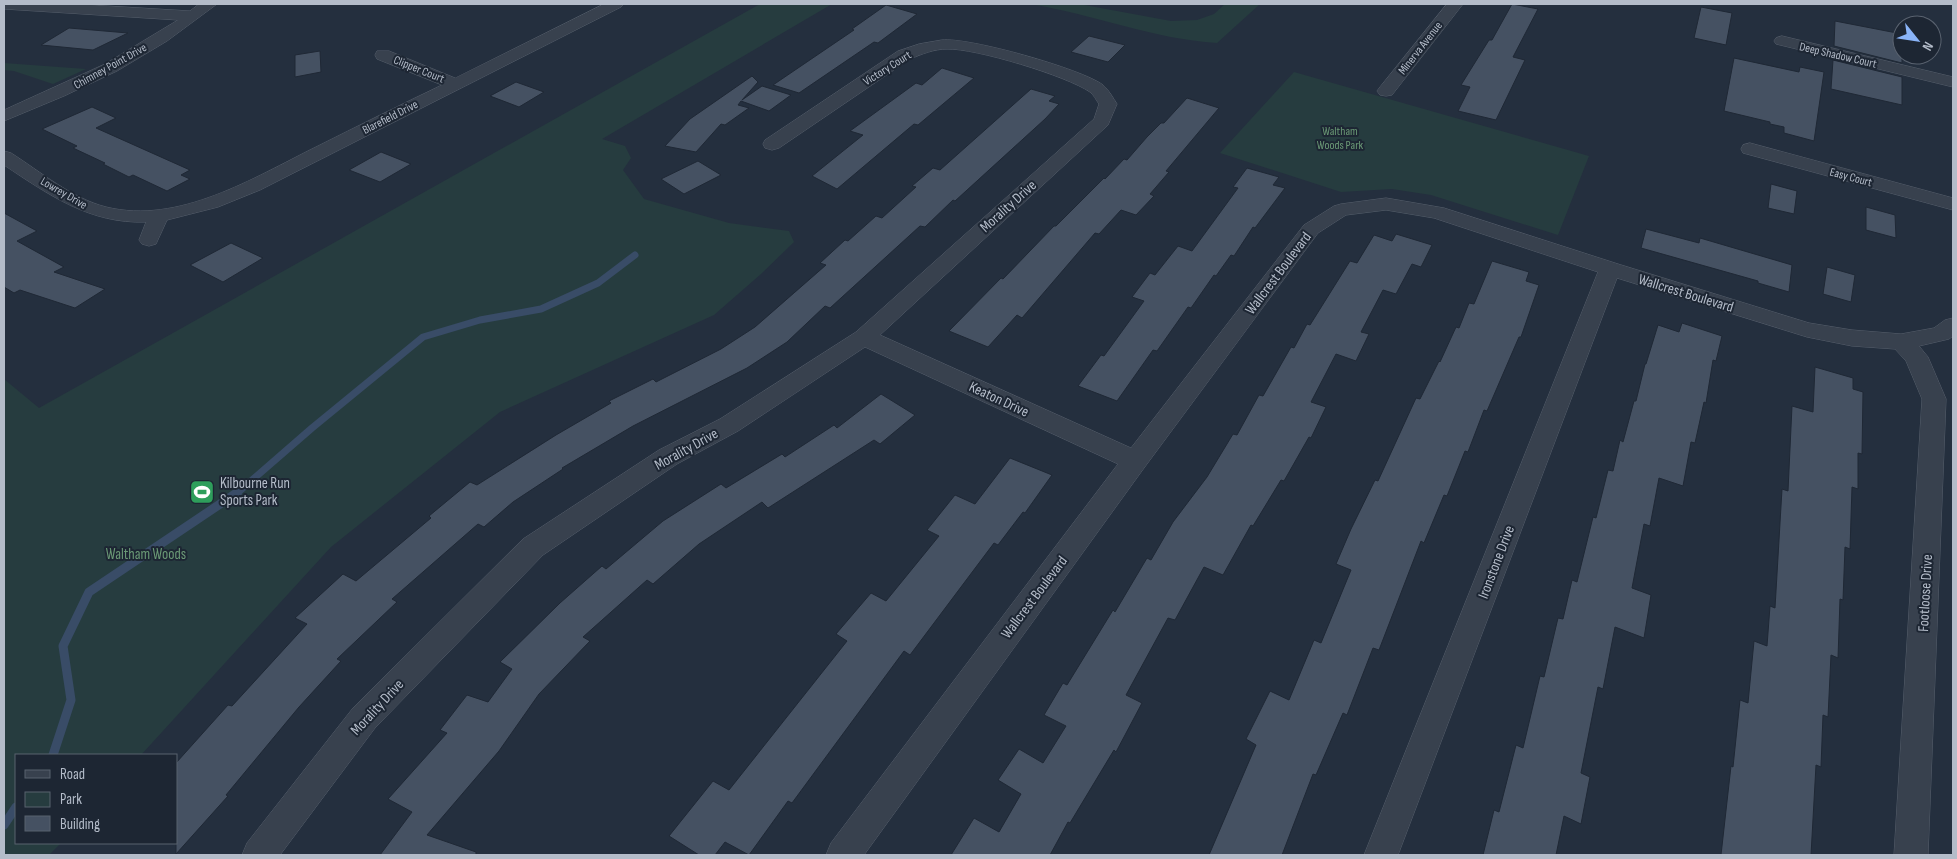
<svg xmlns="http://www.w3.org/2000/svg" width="1957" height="859" viewBox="0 0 1957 859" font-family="'Sofia Sans Condensed',sans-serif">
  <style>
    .green { fill: #263c3f }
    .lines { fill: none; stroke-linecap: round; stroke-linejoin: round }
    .stream-far1 { stroke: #394c67; stroke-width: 7 }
    .stream { stroke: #394c67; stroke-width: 9 }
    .building { fill: #455162; stroke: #1f2835 }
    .minor-casing { stroke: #565f6c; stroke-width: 1 }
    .minor { fill: #38414e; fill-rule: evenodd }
    .labels { text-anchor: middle; stroke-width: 4; stroke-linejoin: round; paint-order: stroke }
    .far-street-label { font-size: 12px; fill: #b4bcc9; stroke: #1d2633 }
    .far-park-label { font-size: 12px; fill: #6b9a76; stroke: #1d2633 }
    .street-label { font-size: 15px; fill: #b4bcc9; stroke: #1d2633 }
    .poi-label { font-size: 15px; fill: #b4bcc9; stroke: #1d2633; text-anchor: start }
    .park-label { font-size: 15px; fill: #6b9a76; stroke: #1d2633 }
  </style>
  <rect width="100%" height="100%" fill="#242f3e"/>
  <path class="green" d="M760,4H832L602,139L625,146L631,158L623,170L644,199L729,223L789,231L794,242L761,274L714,315L500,412L331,547L141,755H16V843H61L49,855H4V379L39,408Z
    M1030,4H1079L1171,21L1197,20L1214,14L1225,4H1260L1217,43C1153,39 1093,14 1030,4Z
    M4,63L86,69L53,84L14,71L4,70Z
    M1294,72L1589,156L1558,235L1431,195L1392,189L1341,192L1220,153Z"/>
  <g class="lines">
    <path class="stream-far1" d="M236,494L312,428L423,337L480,320L541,309L598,283L635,255"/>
    <path class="stream" d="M53,755L71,700L63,646L89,592L238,492
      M4,825L16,807"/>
  </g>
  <path class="building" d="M1512,4L1538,9L1513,57L1525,60L1496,120L1458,111L1470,87L1461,85L1489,40H1492Z
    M886,5L917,14L878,43L874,42L799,93L773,85L854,30L852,29Z
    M1701,7L1732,13L1726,45L1694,38Z
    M1835,21L1902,34V63L1834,46Z
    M69,28L128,33L93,50L41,45Z
    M1089,36L1125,45L1108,62L1071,52Z
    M320,51L321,72L295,77V55Z
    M1734,58L1799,72L1800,67L1824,72L1814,141L1784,133V127L1770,124V122L1724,111Z
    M1833,60L1902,77V105L1831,89Z
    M942,68L974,78L918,125L914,124L837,189L812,176L863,135L850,131L916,83L922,85Z
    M752,76L758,82L742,100L762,86L791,95L769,111L741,101L738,105L749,108L725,125L721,124L696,152L665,146L690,119Z
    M516,82L544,92L519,107L490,96Z
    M1031,89L1055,96L1049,101L1059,104L1045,119L955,201L953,200L925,227L920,226L830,308L825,306L787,342L747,368L633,426L562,468L563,469L513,502L484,527L478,524L392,599L397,602L337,659L341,661L299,707L226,795L228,796L176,854V763L228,705L232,706L307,624L295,618L343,574L356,581L431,518L429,516L470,482L477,485L556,435L611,403L609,401L653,379L656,382L721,349L755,327L826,265L820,263L845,240L848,241L876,216L882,218L916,187L912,186L933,168L940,170Z
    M1187,98L1219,108L1166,171L1169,172L1150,194L1154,196L1136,215L1121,210L1099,234L1095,233L1022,318L1017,315L988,347L949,331L1001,278L1003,279L1054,226H1056L1104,178L1105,179L1124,159L1127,160L1147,137L1161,123H1164Z
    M92,107L116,118L96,128L190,170L181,175L190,179L167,191L133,175L129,177L103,164L105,163L73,148L77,146L42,129Z
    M381,152L411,164L380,182L349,170Z
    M698,161L721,175L684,194L661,179Z
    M1247,168L1279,177L1273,185L1285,188L1255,228L1253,227L1234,256L1231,255L1216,276L1214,275L1191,308L1188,307L1157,351L1153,350L1117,401L1078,386L1101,355L1104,356L1144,301L1132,297L1150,273L1155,275L1178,246L1192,251L1238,188L1233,187Z
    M1771,184L1797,191L1794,214L1768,208Z
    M1866,207L1895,215L1896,238L1866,230Z
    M4,213L37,231L17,241L64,267L54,272L105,289L75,308L20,290L14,293L4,287Z
    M1646,229L1699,243L1700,238L1792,265L1789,292L1758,283V281L1641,248Z
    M1396,234L1432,245L1421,267L1412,264L1396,294L1383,290L1361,332L1369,334L1356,361L1336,354L1311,402L1326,407L1311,438L1309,437L1284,481L1281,480L1253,526L1251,525L1223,575L1204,567L1175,620L1168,618L1126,695L1142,703L1116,752L1114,750L1070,823L1068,822L1050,855H951L974,818L999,832L1021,794L998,780L1019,749L1043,763L1066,726L1044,715L1063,683L1067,685L1113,610L1115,612L1147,558L1151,560L1173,522L1207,477L1233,434L1237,435L1259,395L1263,396L1291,347L1294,348L1307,324L1310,325L1350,261L1357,263L1374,235L1392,241Z
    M231,243L263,258L223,282L190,265Z
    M1492,261L1529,272L1526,281L1539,285L1521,337H1519L1487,411L1484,410L1468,452L1465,451L1447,496L1444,495L1424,543L1421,541L1379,650L1373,648L1347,715L1343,713L1316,775L1313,774L1282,855H1209L1256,745L1246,739L1270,691L1289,700L1314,640L1321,643L1351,570L1336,564L1351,529L1375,480L1378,481L1416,398L1420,399L1439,361L1440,362L1456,327L1459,328L1469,303L1474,304Z
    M1827,267L1855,275L1851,302L1823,294Z
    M1682,323L1722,336L1716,361L1713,360L1706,403L1704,402L1695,443L1691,442L1683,486L1659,478L1650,526L1644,524L1632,588L1651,595L1644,638L1615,627L1603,689L1598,687L1581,773L1590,777L1581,824L1564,816L1556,855H1483L1494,810L1499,812L1516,745L1523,748L1540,676L1544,677L1558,618L1563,619L1572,580L1577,582L1593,517L1596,518L1608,470L1613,471L1620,440L1623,442L1634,401H1636L1645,364H1646L1658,325L1679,332Z
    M1815,367L1853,378V389L1863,392L1862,454L1858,453V489L1852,487L1850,549L1845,547L1843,600L1840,599L1838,658L1831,655L1828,717L1823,715L1821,767L1816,765L1811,855H1721L1731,766L1733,767L1740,700L1748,703L1754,641L1767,646L1770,606L1775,608L1782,489L1788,491L1792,406L1813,412Z
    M881,394L915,415L880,444L874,440L768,508L762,502L699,544L653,584L647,580L583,637L590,641L539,694L499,751L427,835L476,852V855H380L412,812L388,799L447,733L440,730L467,695L488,702L512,669L500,662L560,603L602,566L606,569L663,521L721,484L726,488L782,454L785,457L834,425L837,428Z
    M1010,458L1052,475L1025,513L1023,512L998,545L994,543L910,655L904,651L792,803L788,801L749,855L725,842L715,855H699L669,836L713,781L729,790L847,641L836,634L871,593L886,601L939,536L927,530L955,495L975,504Z"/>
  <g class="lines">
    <defs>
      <path id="minor" d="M4,4H74L190,11L199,4H217L167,41L117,71L64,96L4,121V110L105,64L178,20L4,9Z
        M604,4H624L621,7L260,190L218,207L167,220L156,244L149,246L142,244L139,240L146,222C90,224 49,195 4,165V151L11,153C41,172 71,198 106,207C179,225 253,178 316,147C358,126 400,105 442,85L377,59L375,55L377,51H389L455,78Z
        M1447,4H1463L1392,95L1386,96L1380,95L1377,91L1380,87Z
        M1782,36L1953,77V87L1776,44L1774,41L1776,38Z
        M942,40C969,37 1082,69 1103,85C1109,90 1113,98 1117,104L1108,125L880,335L1131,448L1304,225L1334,206L1341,204L1386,198L1444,208L1618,264L1809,323L1852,330L1901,334L1934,328L1945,320L1953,318V336L1949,339L1919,346L1928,357L1946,399L1928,855H1894L1922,399L1906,361L1895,349L1852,346L1807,337L1617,278L1398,855H1364L1598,272L1434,218L1386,210L1346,215L1318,233L1144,468L864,855H826L831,843L1118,464L865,347L738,431L677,464L543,555L375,728L280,855H242L247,843L353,708L523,539L659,450L720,419L856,332L1094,119L1099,104C1096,100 1094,95 1090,92C1067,76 975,48 947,49C934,49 922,54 910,59L779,148L772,150L765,148L763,144L765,140L898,51L919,44Z
        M1750,143L1953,198V210L1743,153L1741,149L1743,145Z"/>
    </defs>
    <use href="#minor" class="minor-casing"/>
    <use href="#minor" class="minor"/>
  </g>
  <defs>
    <symbol id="stadium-square" viewBox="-11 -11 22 22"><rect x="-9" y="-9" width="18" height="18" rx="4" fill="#2e9e5b" stroke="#1d2633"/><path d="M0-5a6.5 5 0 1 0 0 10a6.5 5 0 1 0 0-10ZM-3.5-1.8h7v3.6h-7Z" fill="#fff"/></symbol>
  </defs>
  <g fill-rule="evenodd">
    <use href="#stadium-square" x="188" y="478" width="28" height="28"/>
  </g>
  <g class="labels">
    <g class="far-street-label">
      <text transform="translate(1420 48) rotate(-52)" y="4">Minerva Avenue</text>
      <text transform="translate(1838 55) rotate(13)" y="4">Deep Shadow Court</text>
      <text transform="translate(110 66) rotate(-29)" y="4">Chimney Point Drive</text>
      <text transform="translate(887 68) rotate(-32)" y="4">Victory Court</text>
      <text transform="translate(419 69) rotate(22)" y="4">Clipper Court</text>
      <text transform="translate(390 117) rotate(-27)" y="4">Blarefield Drive</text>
      <text transform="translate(1851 177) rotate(15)" y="4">Easy Court</text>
      <text transform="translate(64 193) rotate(30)" y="4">Lowrey Drive</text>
    </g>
    <g class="far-park-label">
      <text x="1340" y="135">Waltham<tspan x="1340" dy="14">Woods Park</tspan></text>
    </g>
    <g class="street-label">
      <text transform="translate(1008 206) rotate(-42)" y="5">Morality Drive</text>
      <text transform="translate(1278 273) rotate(-53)" y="5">Wallcrest Boulevard</text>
      <text transform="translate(1686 293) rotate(17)" y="5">Wallcrest Boulevard</text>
      <text transform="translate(999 399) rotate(25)" y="5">Keaton Drive</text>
      <text transform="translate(686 449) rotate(-29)" y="5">Morality Drive</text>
      <text transform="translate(1496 562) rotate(-69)" y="5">Ironstone Drive</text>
      <text transform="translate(1925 593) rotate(-87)" y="5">Footloose Drive</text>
      <text transform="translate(1034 597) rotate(-53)" y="5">Wallcrest Boulevard</text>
      <text transform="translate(377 707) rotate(-47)" y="5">Morality Drive</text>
    </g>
    <g class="poi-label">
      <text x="220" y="488">Kilbourne Run<tspan x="220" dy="17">Sports Park</tspan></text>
    </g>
    <g class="park-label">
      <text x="146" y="559">Waltham Woods</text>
    </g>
  </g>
  <rect width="1957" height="859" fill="none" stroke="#b4bcc9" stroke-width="10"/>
  <rect x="15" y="754" width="162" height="90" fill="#1d2633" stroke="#59626f"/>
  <rect x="25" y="770" width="25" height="8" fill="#38414e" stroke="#59626f"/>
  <text x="60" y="779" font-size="15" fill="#b4bcc9">Road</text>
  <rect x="25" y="792" width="25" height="15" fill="#263c3f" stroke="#59626f"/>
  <text x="60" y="804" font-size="15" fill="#b4bcc9">Park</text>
  <rect x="25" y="816" width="25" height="15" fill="#455162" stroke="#59626f"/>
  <text x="60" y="829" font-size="15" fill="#b4bcc9">Building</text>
  <g transform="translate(1917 40) rotate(120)"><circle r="24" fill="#1d2633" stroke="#59626f"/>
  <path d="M0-4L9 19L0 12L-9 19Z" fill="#8ab4f8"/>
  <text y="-8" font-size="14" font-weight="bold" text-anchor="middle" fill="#b4bcc9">N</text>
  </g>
</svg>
